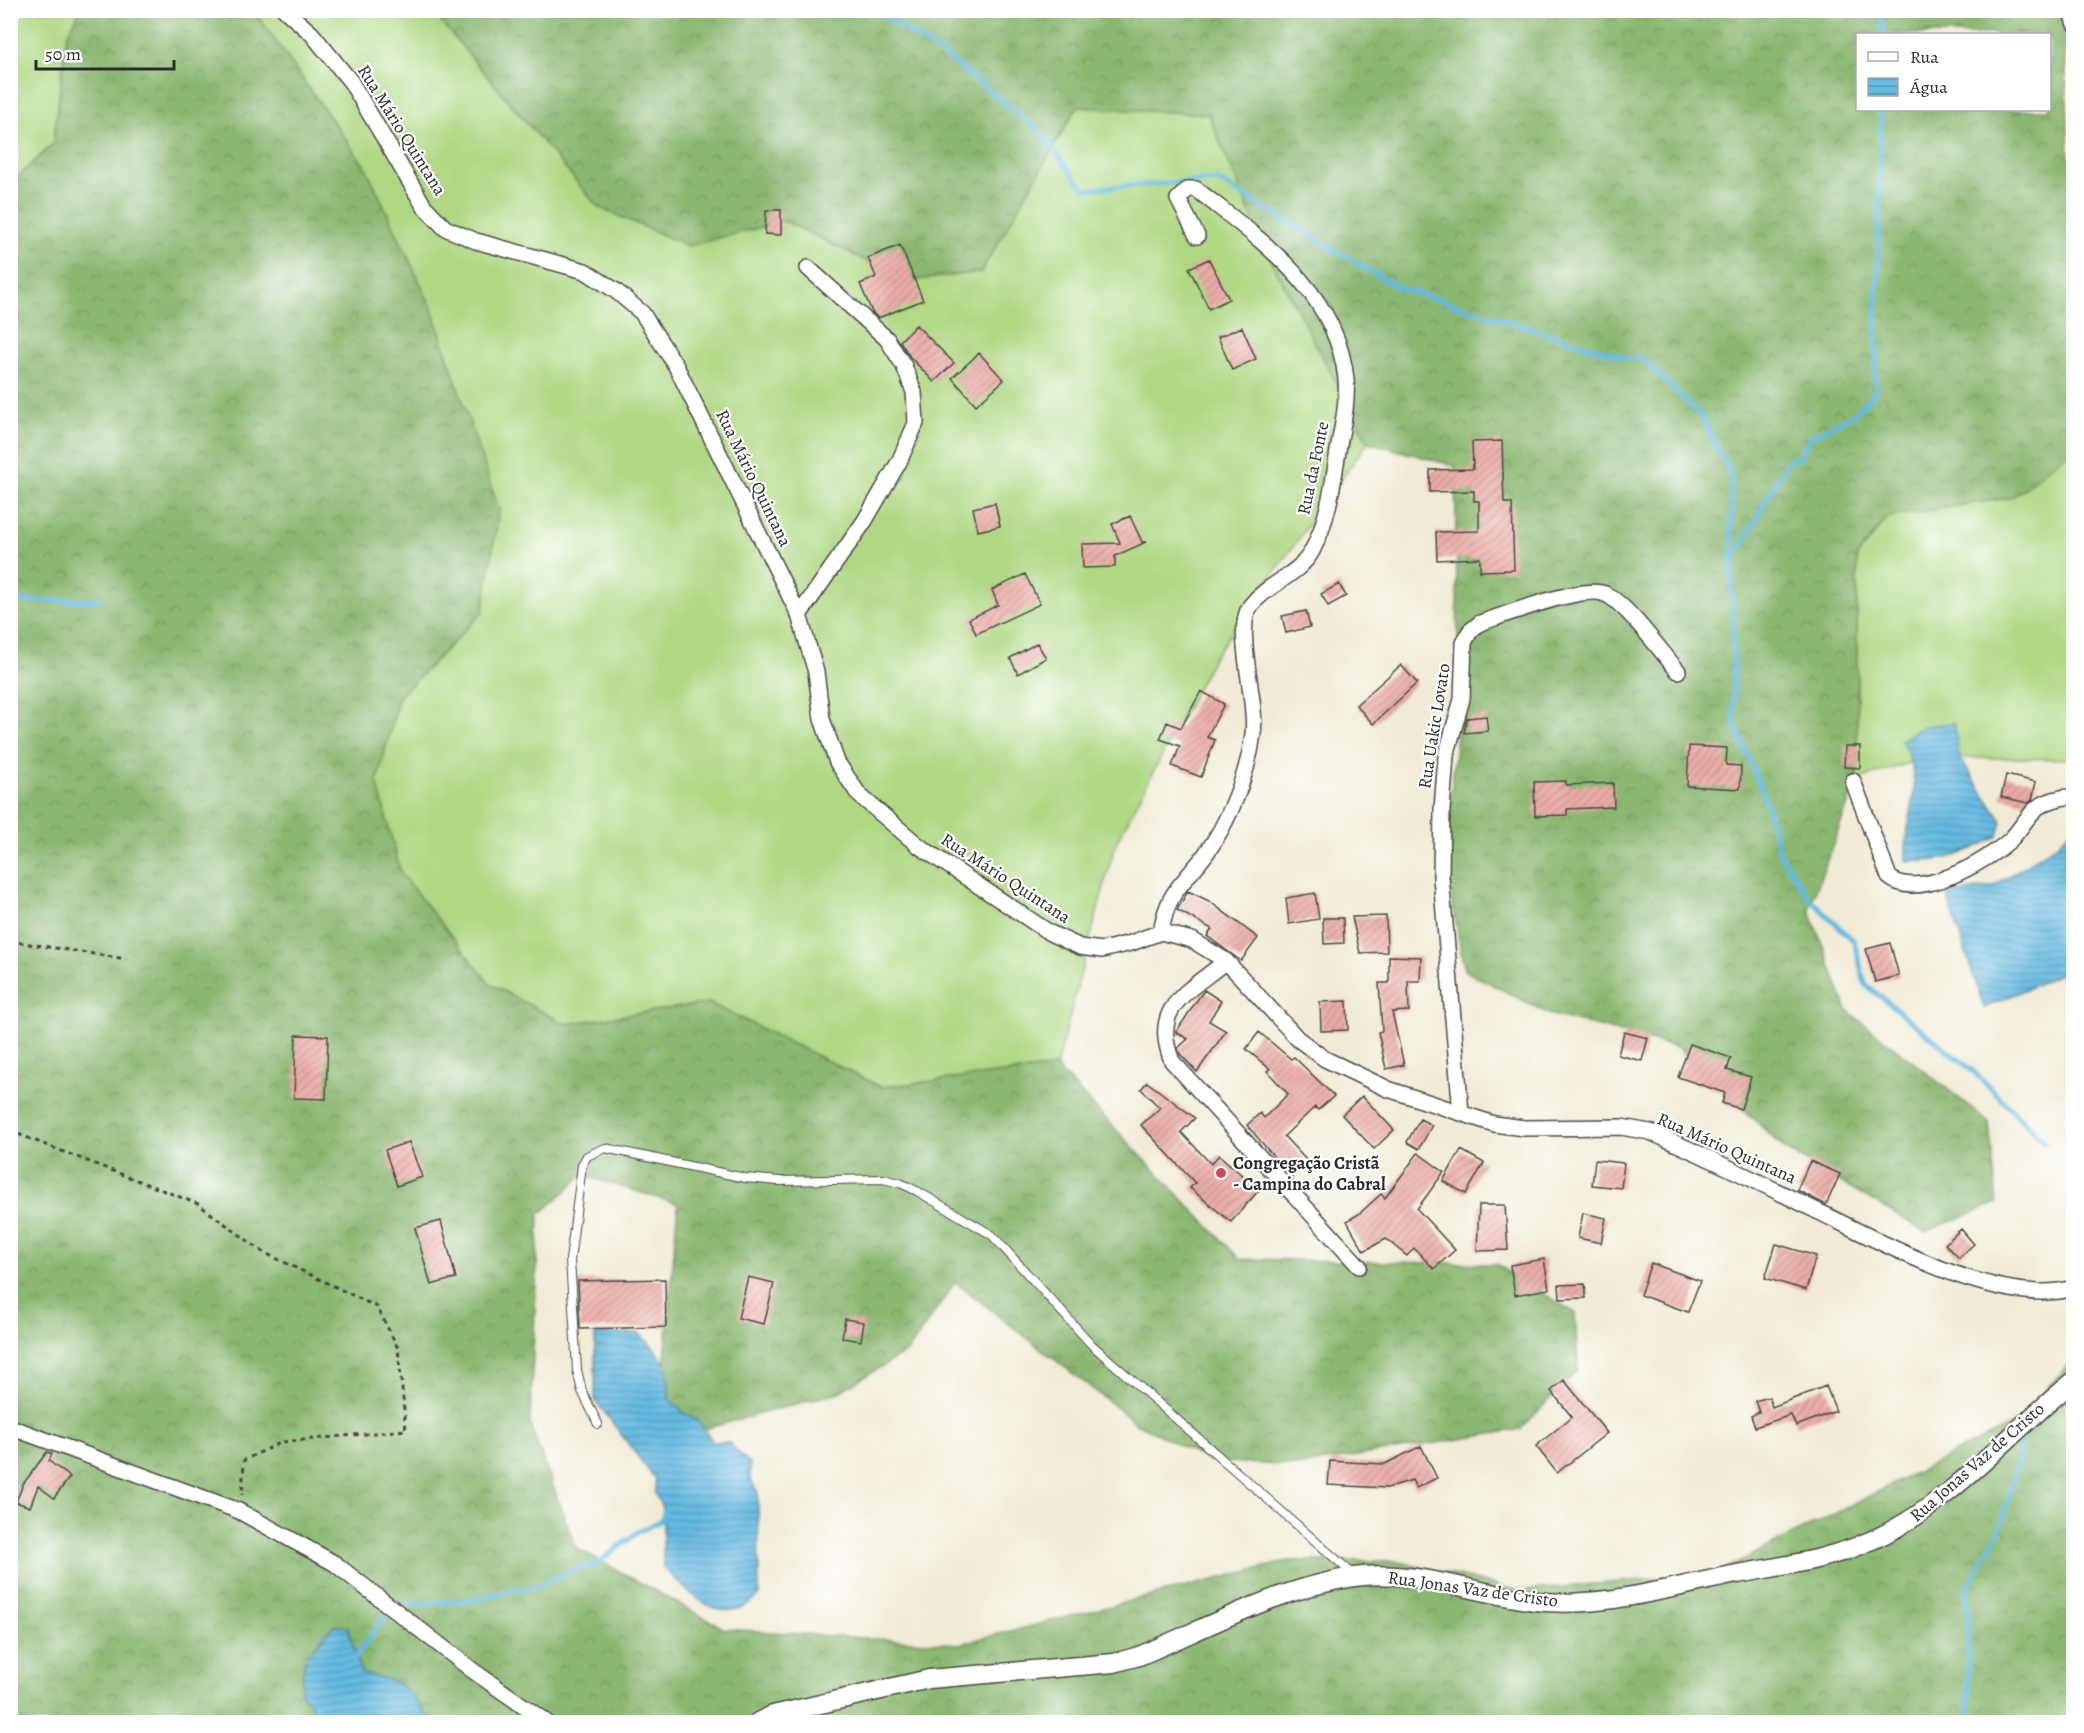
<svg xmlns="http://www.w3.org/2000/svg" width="2084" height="1733" viewBox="0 0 2084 1733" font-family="Alegreya,serif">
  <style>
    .grass { fill: #afd883; stroke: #6d8257; stroke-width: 1.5 }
    .forest { fill: url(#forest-crowns); stroke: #5b724e; stroke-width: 1.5; fill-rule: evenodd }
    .water { fill: url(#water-rules); stroke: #487286; stroke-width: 1.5 }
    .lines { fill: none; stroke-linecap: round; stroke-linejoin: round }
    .stream { stroke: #64bae1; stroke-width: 5 }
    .building { fill: url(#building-hatch) }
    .service-casing { stroke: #494844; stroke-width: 10 }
    .minor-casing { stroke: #494844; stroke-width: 18 }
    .tertiary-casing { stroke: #494844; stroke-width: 21 }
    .path { stroke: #494844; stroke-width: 3; stroke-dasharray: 4.5 4.5; stroke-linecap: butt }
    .service { stroke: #fff; stroke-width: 8 }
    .minor { stroke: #fff; stroke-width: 15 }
    .tertiary { stroke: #fff; stroke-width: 18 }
    .poi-dot { fill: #d1495b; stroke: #fff; stroke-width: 2 }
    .labels { text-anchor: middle; stroke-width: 4.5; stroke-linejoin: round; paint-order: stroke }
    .street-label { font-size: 18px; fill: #2b2b2b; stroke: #fff }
    .poi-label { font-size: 18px; font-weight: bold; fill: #2b2b2b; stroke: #fff; text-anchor: start }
  </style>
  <defs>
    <pattern id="forest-crowns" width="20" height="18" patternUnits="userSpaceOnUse" patternTransform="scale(1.5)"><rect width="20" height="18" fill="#8bb871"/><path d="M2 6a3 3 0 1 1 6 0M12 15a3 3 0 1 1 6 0" fill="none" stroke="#72965d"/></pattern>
    <pattern id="water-rules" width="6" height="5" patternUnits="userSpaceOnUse" patternTransform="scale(1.5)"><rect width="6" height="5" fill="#64bae1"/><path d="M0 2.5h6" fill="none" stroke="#5397b7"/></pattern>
    <pattern id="building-hatch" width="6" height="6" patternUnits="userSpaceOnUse" patternTransform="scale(1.5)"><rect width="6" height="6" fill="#ecada7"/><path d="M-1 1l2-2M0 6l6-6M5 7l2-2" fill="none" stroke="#bf8d88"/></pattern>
  </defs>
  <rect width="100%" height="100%" fill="#fff"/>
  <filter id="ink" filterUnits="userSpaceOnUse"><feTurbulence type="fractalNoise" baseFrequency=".0167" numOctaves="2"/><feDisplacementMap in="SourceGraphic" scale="12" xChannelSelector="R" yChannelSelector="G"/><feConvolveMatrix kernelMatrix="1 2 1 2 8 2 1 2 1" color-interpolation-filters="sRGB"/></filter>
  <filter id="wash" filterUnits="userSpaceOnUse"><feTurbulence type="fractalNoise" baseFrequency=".008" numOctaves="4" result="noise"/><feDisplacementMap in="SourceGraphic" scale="24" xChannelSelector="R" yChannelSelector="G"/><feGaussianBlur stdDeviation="1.35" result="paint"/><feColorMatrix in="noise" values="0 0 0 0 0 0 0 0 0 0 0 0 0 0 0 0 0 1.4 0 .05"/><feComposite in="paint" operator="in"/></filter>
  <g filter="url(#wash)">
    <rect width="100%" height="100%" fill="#f1ebd5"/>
    <path class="grass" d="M11,11H80L67,36L53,144L11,184Z
      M254,11H432L598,207L688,246L785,221L907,281L981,272L1077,107L1208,114L1267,253L1368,442L1213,658L1115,845L1056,1067L881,1087L709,1003L565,1024L490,984L401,874L377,782L399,697L483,612L431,306L366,168Z
      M2073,449V759L1928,757L1857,780V556L1888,517L2013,497Z"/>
    <path class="forest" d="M80,11H254L366,168L431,306L499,510L483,612L399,697L377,782L401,874L490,984L565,1024L709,1003L881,1087L1056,1067L1240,1259L1496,1264L1575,1313L1578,1370L1521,1429L1296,1466L1210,1461L1138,1424L955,1282L908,1351L839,1392L701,1430L660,1415L678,1204L583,1175L539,1215L530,1424L576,1548L725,1629L959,1644L1289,1561H1396L1520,1591L1717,1573L2018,1421L2073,1359V1722H11L10,184L53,144L67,35Z
      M432,11H2064L2069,158L2074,165L2073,449L2013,497L1888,517L1857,556V780L1809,909L1847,1010L1989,1122L1997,1203L1925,1232L1785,1149L1677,1047L1549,1014L1464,970L1445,858L1459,712L1455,466L1368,442L1267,253L1208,114L1077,107L981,272L907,281L785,221L688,246L598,207ZM1858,34H2050V110H1858Z"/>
    <path class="water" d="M1954,723L1959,757L2002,821L1998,836C1963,855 1946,863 1906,861C1903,813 1929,791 1901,740L1923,726Z
      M2073,827V968L1984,1008L1947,895L1994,886L2058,844Z
      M639,1333C666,1360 668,1361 669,1399L684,1413L698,1420L713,1442H728L750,1464V1478L758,1493L759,1595C722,1633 690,1593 663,1567V1509L655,1494V1479L595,1400V1334Z
      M334,1625L348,1627L361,1673L397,1682L419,1704L431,1722H326L301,1693L305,1658Z"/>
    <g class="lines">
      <path class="stream" d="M875,10L950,59L1039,131L1084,189L1217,180L1397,287L1627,358H1642L1701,416L1731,474L1734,723L1764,796L1780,854L1809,898L1854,941L1865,984L1973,1071L2044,1142
        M1882,10V34
        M1733,561L1789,459H1799L1810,437L1854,414L1875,392L1881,110
        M10,601L100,600
        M353,1660L392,1606L474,1600L518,1589H529L583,1566H594L638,1532L660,1521L665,1511
        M304,1722L318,1705
        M1969,1722L1967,1587L1999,1532L2020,1455V1436"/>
    </g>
    <g id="blocks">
      <path class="building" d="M766,210H781V235L765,234Z
        M900,245L923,300L878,318L872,312L860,284L876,277L868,258Z
        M1209,259L1229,299L1209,309L1189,268Z
        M916,325L954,363L934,382L910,357L900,341Z
        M1242,327L1256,359L1232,370L1218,337Z
        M979,353L1004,380L976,405L952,378Z
        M1502,441L1504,503H1512L1514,570L1480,571V558L1437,560L1436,532L1479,531V501H1474V491L1430,492V470L1473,469L1472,442Z
        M995,503L1000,526L978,531L973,508Z
        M1130,516L1142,542H1146L1115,556V567L1083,568L1082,544L1120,543L1112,524Z
        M1025,574L1040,604L976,634L969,619L998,605L992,590Z
        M1339,584L1346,596L1328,606L1321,594Z
        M1306,611L1310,627L1286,633L1282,616Z
        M1037,643L1046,658L1018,674L1010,658Z
        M1401,665L1417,683L1373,724L1356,705Z
        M1201,691L1224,704L1207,737L1215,740L1201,777L1172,766L1180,746L1160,739L1167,722L1181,728Z
        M1486,716L1488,731L1464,733L1467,718Z
        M1689,746L1727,748L1726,765L1741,766L1740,789L1687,786Z
        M1845,746H1860V768L1844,767Z
        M2006,775L2036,782L2032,800L2028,803L2001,797Z
        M1566,781V785L1613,783L1614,807L1567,809V815L1535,816L1534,782Z
        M1188,891L1209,901L1258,938L1241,961L1207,936L1212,929L1177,910Z
        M1315,893L1319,919L1289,924L1286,898Z
        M1386,916L1387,952L1360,953L1352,917Z
        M1323,918H1343L1344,943L1324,944Z
        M1890,943L1899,976L1875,982L1866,949Z
        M1389,956L1421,957L1420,981H1408L1409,1011L1392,1012L1404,1065L1386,1069L1378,1032L1382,1031L1379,983H1389Z
        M1204,990L1221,1001L1209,1021L1226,1031L1197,1072L1180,1054L1178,1048L1188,1039L1176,1032Z
        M1347,1001L1348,1030L1321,1031L1320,1002Z
        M1259,1032L1291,1059L1294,1057L1334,1096L1318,1110L1315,1107L1284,1136L1308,1162L1291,1177L1247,1125L1260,1113L1264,1118L1288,1094L1267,1071L1270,1069L1246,1049Z
        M1624,1032L1648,1038L1642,1061L1618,1055Z
        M296,1035L328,1036L326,1099L294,1098Z
        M1690,1044L1731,1058L1727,1070L1751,1077L1741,1109L1722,1103L1725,1093L1678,1077Z
        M1147,1082L1195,1118L1181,1132L1211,1164L1219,1155L1259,1190L1231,1222L1190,1188L1195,1183L1141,1125L1160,1108L1141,1089Z
        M1362,1096L1394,1130L1374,1149L1342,1115Z
        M1420,1119L1432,1125L1419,1149L1407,1142Z
        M409,1142L422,1177L397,1186L385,1150Z
        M1461,1150L1484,1163L1466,1194L1443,1181Z
        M1418,1153L1444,1172L1417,1209L1455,1250L1434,1269L1414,1248L1407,1256L1386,1239L1364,1251L1347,1221L1359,1214L1381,1194L1385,1198Z
        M1595,1160L1624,1163L1621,1188L1592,1185Z
        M1810,1161L1840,1174L1826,1205L1797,1190Z
        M1479,1205H1505L1508,1250L1477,1251Z
        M1583,1213L1606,1218L1601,1243L1578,1238Z
        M441,1221L456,1278L431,1285L415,1228Z
        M1961,1229L1974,1244L1959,1258L1945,1244Z
        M1776,1244L1816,1256L1806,1290L1765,1278Z
        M1544,1259L1549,1289L1515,1295L1510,1265Z
        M1651,1263L1700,1281L1688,1312L1640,1295Z
        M748,1277L774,1283L764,1324L738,1318Z
        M665,1279L666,1327L580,1329L578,1281Z
        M1585,1284L1586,1298L1560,1299L1559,1285Z
        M845,1319L864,1322L861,1341L842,1338Z
        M1564,1380L1607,1433L1557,1473L1536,1446L1572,1417L1551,1391Z
        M1826,1386L1836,1411L1796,1426L1791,1415L1755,1427L1751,1416L1759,1412L1755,1401L1769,1397L1772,1407Z
        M1421,1446L1437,1478L1416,1488L1412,1480L1387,1488L1328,1485L1330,1461L1385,1464Z
        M47,1452L52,1454L49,1461L70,1477L54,1498L38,1486L30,1507L16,1502L23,1484Z"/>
    </g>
  </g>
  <g filter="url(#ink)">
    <use href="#blocks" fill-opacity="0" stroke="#494844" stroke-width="1.5"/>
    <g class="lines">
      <defs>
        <path id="service" d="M598,1424L582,1391L577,1370L570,1260L582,1165L587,1156L605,1148L745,1178L779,1181L883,1179L900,1183L917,1191L992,1235L1092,1345L1354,1575"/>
        <path id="minor" d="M285,10L312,34L351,82L424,206L445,228L476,241L585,271L616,291L642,313L676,366L799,615L816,672L822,719L837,762L859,795L919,846L1050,933L1080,947L1102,950L1131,943L1161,932L1192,940L1226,961L1298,1039L1325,1059L1388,1089L1494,1124L1524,1128L1621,1127L1650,1132C1706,1156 1761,1183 1815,1210C1882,1242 1999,1309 2074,1288
          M2071,10L2074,22
          M799,615L864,522L899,462L916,423L914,392L904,366L887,339L808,268
          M1853,781L1889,877C1917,902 1988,861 2011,839C2020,830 2027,816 2038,807C2047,801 2063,796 2074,797
          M1161,932C1168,890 1181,887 1205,855C1229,822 1248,774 1253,734C1258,701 1233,628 1251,605C1267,584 1299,575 1312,551C1328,521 1333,484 1338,451C1342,427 1348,403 1346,379C1337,291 1260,240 1196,189H1188L1178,199L1197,236
          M1226,961C1188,992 1150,1007 1172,1061L1359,1266
          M1461,1113L1441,877L1442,810L1446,756L1462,699L1464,643L1470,631L1480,623C1505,615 1584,584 1605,594C1625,602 1662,653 1678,671
          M10,1427L239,1511L334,1563L472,1670L546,1722"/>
        <path id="tertiary" d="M758,1722L773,1715L929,1679L1114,1663L1139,1656C1208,1627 1279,1588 1354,1577C1411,1568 1478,1594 1535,1601C1602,1609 1672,1587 1737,1574C1781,1566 1829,1560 1870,1541C1949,1507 2007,1434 2074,1381"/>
      </defs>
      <use href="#service" class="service-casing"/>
      <use href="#minor" class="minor-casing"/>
      <use href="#tertiary" class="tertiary-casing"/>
      <path class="path" d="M10,941L126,959
        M10,1131L198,1204L263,1252L377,1307L398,1348L406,1430L282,1442L244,1460L242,1495"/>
      <use href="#service" class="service"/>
      <use href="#minor" class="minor"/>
      <use href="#tertiary" class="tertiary"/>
    </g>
  </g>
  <circle class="poi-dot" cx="1221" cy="1173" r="6"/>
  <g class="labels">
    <g class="street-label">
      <text transform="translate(402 130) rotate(58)" y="6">Rua Mário Quintana</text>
      <text transform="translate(1313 468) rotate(-78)" y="6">Rua da Fonte</text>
      <text transform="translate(754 478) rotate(64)" y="6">Rua Mário Quintana</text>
      <text transform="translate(1434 726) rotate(-81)" y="6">Rua Uakic Lovato</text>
      <text transform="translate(1006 878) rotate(33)" y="6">Rua Mário Quintana</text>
      <text transform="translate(1727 1148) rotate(24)" y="6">Rua Mário Quintana</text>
      <text transform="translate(1977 1462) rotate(-41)" y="6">Rua Jonas Vaz de Cristo</text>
      <text transform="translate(1473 1589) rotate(8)" y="6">Rua Jonas Vaz de Cristo</text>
    </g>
    <g class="poi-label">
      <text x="1233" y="1169">Congregação Cristã<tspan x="1233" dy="21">- Campina do Cabral</tspan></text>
    </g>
  </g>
  <rect width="2084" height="1733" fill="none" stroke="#fff" stroke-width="36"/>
  <rect x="1856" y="33" width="195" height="78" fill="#ffffff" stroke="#aaaaaa" stroke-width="1.5"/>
  <rect x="1868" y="52" width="30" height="9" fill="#ffffff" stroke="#aaaaaa" stroke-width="1.5"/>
  <text x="1910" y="63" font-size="18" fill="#2b2b2b">Rua</text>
  <rect x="1868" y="78" width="30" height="18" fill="url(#water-rules)" stroke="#aaaaaa" stroke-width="1.5"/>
  <text x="1910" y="93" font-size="18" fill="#2b2b2b">Água</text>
  <path d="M36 60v9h138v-9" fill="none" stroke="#2b2b2b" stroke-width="3"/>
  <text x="45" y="60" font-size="18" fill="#2b2b2b" stroke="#ffffff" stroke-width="4.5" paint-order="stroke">50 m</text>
</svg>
